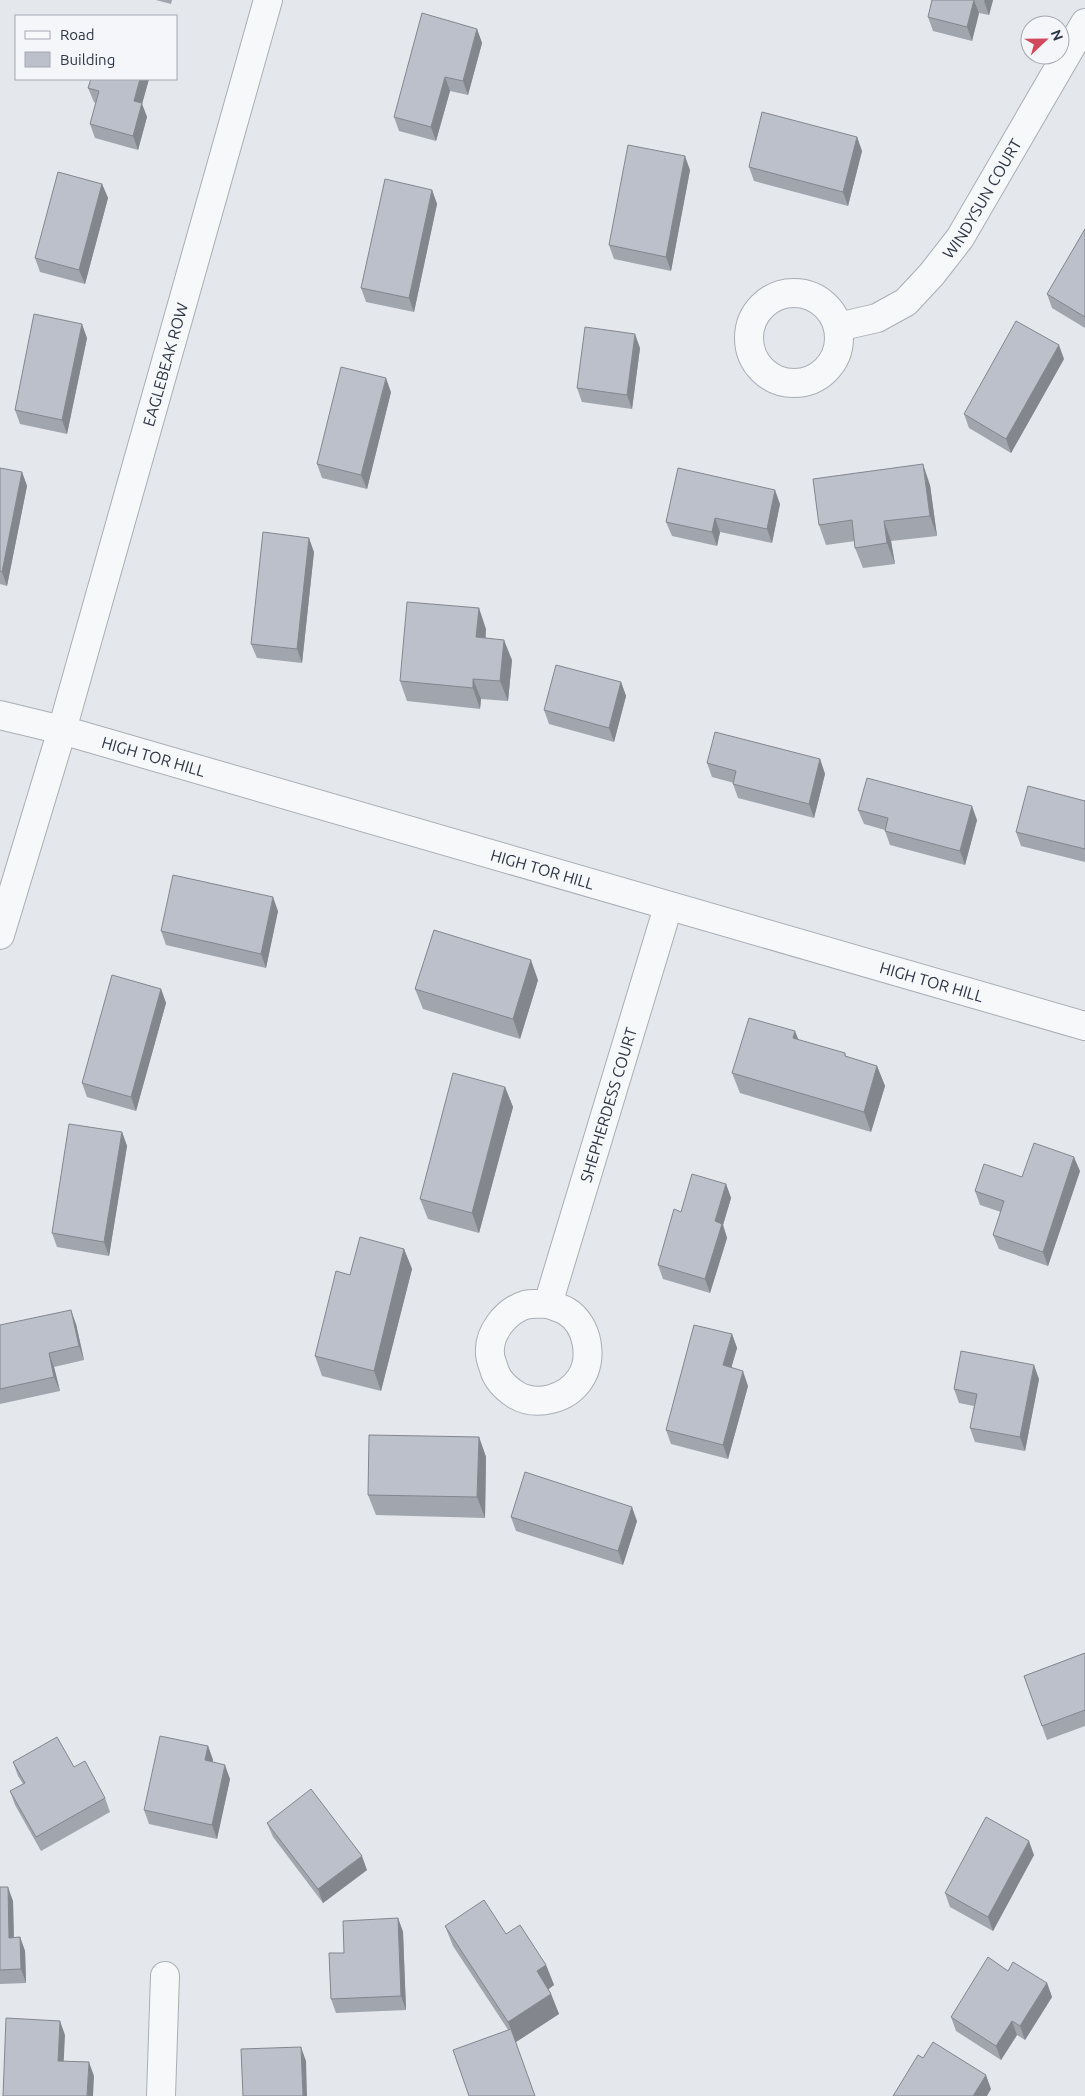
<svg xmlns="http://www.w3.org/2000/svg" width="1085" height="2096" viewBox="0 0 1085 2096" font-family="Ubuntu,sans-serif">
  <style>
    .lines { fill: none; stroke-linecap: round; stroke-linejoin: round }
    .minor-casing { stroke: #a9aeb7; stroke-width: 30 }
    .tertiary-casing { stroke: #a9aeb7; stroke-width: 30 }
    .minor { stroke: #f7f8fa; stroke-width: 28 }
    .tertiary { stroke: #f7f8fa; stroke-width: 28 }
    .wall { fill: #a1a5ae }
    .shaded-wall { fill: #83868d }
    .building { fill: #bbc0ca; stroke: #83868d }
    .labels { text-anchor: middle; stroke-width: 4.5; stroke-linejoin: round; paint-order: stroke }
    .street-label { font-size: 16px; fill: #2b3445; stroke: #f4f6f9 }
  </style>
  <rect width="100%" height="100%" fill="#e4e7ec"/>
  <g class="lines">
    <defs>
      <g id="minor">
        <circle cx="794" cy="338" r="45"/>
        <path id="s1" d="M838,327L877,318L906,302L932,274L960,238L1085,23"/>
        <path id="s2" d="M0,935L62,730L268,0"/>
        <path id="s3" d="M548,1304C541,1304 532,1303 525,1305C506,1311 488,1333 490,1354C490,1359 493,1365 494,1369C497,1380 507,1389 516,1395C537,1407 567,1399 580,1379C594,1359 588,1324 566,1311C561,1308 554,1306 548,1304L668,907"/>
        <path d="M161,2096L165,1976"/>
      </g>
      <g id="tertiary">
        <path id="s4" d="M0,715L62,730L1085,1026"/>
      </g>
    </defs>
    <use href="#minor" class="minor-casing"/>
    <use href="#tertiary" class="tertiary-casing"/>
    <use href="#minor" class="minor"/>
    <use href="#tertiary" class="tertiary"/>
  </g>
  <path class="wall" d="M156,0H172L171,4Z
    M932,0H993L989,15L979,13L972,41L933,31L928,17Z
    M477,29L482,43L468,95L450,91L436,141L399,131L394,117Z
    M91,79H149L142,104L147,117L138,150L95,138L90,124L96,103L94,102L88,88Z
    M857,137L862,151L848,206L754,181L749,167Z
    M690,170L671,271L614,259L609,245Z
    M102,184L108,198L85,284L40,272L35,258Z
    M432,190L437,204L414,312L366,302L361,288Z
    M1085,229V328L1052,308L1047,294Z
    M87,338L67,434L20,424L15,410Z
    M640,348L632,409L582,402L577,388Z
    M1064,359L1011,453L969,428L964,414Z
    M391,392L367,489L322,478L317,464Z
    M0,468L22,472L27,486L7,586L0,584Z
    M930,485L937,536L891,541L895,564L863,568L855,548V541L826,545L819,525Z
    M780,504L772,543L720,532L717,546L672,536L666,522Z
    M314,552L302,663L257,658L251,644Z
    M486,629V638L512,660L508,701L481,699L480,709L407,701L400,681Z
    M621,682L626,696L614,742L549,724L544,710Z
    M820,759L825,774L814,818L738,798L733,784L734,783L712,777L707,763Z
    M1085,801V862L1021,846L1016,832Z
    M858,810L977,820L965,865L890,845L885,831V830L864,824Z
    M278,911L266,968L166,945L161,931Z
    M538,980L520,1039L423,1009L415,989Z
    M161,989L166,1003L136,1111L87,1097L82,1083Z
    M798,1040L845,1053L846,1056L877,1066L885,1086L871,1132L740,1093L732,1073Z
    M505,1087L513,1107L479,1233L428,1219L420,1199Z
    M122,1132L127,1146L109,1256L57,1247L52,1233Z
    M1080,1171L1048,1266L999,1249L993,1235L1001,1212L980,1205L975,1191L1022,1177Z
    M726,1184L731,1198L723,1225L727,1238L710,1293L663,1279L658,1265L681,1212Z
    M404,1249L412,1269L381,1391L322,1376L315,1356L350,1275Z
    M76,1324L84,1360L54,1367L60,1391L0,1404V1325Z
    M732,1334L737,1348L731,1368L748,1386L728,1459L671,1444L666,1430Z
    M1039,1379L1025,1451L975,1442L970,1428L974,1406L959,1403L954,1389Z
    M479,1437L486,1457L485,1518L376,1515L368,1495Z
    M511,1517L637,1521L623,1565L516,1531Z
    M1085,1653V1726L1047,1740L1024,1676Z
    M208,1746L213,1760L212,1762L230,1779L217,1839L149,1824L144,1810Z
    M13,1762L74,1767L105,1798L110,1812L41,1851L15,1805L10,1791L23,1784L18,1776Z
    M267,1823L367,1870L323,1903L273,1837Z
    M1034,1855L993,1931L950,1907L945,1893Z
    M0,1887L13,1901L14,1937H20L25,1951L26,1983L0,1984Z
    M398,1918L403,1932L406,2010L336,2013L331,1999Z
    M445,1926L506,1934L546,1965L554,1985L548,1989L551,1994L559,2014L516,2042L453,1946Z
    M1008,1971L1047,1983L1052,1997L1025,2040L1017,2035L1001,2060L956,2031L951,2017Z"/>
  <path class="shaded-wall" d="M974,0L979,13L972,41L967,27Z
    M985,0H993L989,15L984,1Z
    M477,29L482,43L468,95L463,81Z
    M445,77L450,91L436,141L431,127Z
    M140,79H149L142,104L147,117L138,150L133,136L134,101Z
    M857,137L862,151L848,206L843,192Z
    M685,156L690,170L671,271L666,257Z
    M102,184L108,198L85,284L79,270Z
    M432,190L437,204L414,312L409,298Z
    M82,324L87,338L67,434L62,420Z
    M635,334L640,348L632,409L627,395Z
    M1059,345L1064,359L1011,453L1006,439Z
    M386,378L391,392L367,489L361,475Z
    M923,464L930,485L937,536L930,516Z
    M22,472L27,486L7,586L2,572Z
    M775,490L780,504L772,543L767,529Z
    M715,518L720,532L717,546L712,532Z
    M884,521L891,541L895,564L887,543Z
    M309,538L314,552L302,663L297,649Z
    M479,608L486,629L483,657L476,637Z
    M504,640L512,660L508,701L500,681Z
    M473,679L481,699L480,709L473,688Z
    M621,682L626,696L614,742L609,728Z
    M820,759L825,774L814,818L809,804Z
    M972,806L977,820L965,865L960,851Z
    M273,897L278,911L266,968L261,954Z
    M531,960L538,980L520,1039L513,1019Z
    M161,989L166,1003L136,1111L131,1097Z
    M795,1031L803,1051L793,1038Z
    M877,1066L885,1086L871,1132L864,1112Z
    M505,1087L513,1107L479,1233L472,1213Z
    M122,1132L127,1146L109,1256L104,1242Z
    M1074,1157L1080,1171L1048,1266L1043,1252Z
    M726,1184L731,1198L723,1225L727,1238L710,1293L705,1279L715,1221Z
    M404,1249L412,1269L381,1391L374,1371Z
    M71,1310L76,1324L84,1360L79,1346Z
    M732,1334L737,1348L728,1379L723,1365Z
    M49,1353L54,1367L60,1391L54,1377Z
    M1034,1365L1039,1379L1025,1451L1020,1437Z
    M743,1371L748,1386L728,1459L723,1445Z
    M479,1437L486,1457L485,1518L477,1497Z
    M632,1507L637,1521L623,1565L618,1551Z
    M208,1746L213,1760L210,1774L205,1760Z
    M225,1765L230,1779L217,1839L212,1825Z
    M1029,1841L1034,1855L993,1931L988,1917Z
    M362,1856L367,1870L323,1903L318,1889Z
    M8,1887L13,1901L14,1952L9,1938Z
    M398,1918L403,1932L406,2010L401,1996Z
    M20,1937L25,1951L26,1983L21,1969Z
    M546,1965L554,1985L545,1992L537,1971Z
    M1047,1983L1052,1997L1025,2040L1020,2026Z
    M551,1994L559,2014L516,2042L508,2022Z
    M60,2021L65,2035L63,2075L58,2061Z
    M1012,2021L1017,2035L1001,2060L996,2046Z
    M301,2047L306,2061L307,2096H303Z
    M89,2062L94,2076L93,2096H87Z
    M986,2075L991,2089L987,2096H973Z"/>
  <path class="building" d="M932,0H974L967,27L928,17Z
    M422,13L477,29L463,81L445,77L431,127L394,117Z
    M91,79H140L134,101L142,103L133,136L90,124L99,91L88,88Z
    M762,112L857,137L843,192L749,167Z
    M628,145L685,156L666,257L609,245Z
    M58,172L102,184L79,270L35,258Z
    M385,179L432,190L409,298L361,288Z
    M1085,229V317L1047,294Z
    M34,314L82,324L62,420L15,410Z
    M1016,321L1059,345L1006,439L964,414Z
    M585,327L635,334L627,395L577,388Z
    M341,367L386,378L361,475L317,464Z
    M923,464L930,516L884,521L887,543L855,548L852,520L819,525L813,479Z
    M0,468L22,472L2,572L0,571Z
    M678,468L775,490L767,529L715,518L712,532L666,522Z
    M263,532L309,538L297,649L251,644Z
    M407,602L479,608L476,637L504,640L500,681L473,679V688L400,681Z
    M556,665L621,682L609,728L544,710Z
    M715,732L820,759L809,804L733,784L736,771L707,763Z
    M867,778L972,806L960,851L885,831L888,818L858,810Z
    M1028,786L1085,801V849L1016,832Z
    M173,875L273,897L261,954L161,931Z
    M434,930L531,960L513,1019L415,989Z
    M112,975L161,989L131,1097L82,1083Z
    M749,1018L795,1031L793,1038L845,1053V1056L877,1066L864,1112L732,1073Z
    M453,1073L505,1087L472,1213L420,1199Z
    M69,1124L122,1132L104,1242L52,1233Z
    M1034,1143L1074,1157L1043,1252L993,1235L1004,1201L975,1191L984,1164L1022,1177Z
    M692,1174L726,1184L715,1221L722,1224L705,1279L658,1265L674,1209L681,1212Z
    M360,1237L404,1249L374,1371L315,1356L336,1271L350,1275Z
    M71,1310L79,1346L49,1353L54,1377L0,1389V1325Z
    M694,1325L732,1334L723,1365L743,1371L723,1445L666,1430Z
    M961,1351L1034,1365L1020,1437L970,1428L977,1394L954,1389Z
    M369,1435L479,1437L477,1497L368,1495Z
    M525,1472L632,1507L618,1551L511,1517Z
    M1085,1653V1710L1042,1726L1024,1676Z
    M160,1736L208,1746L205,1760L225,1765L212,1825L144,1810Z
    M57,1737L74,1767L85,1761L105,1798L36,1837L10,1791L25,1783L13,1762Z
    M311,1789L362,1856L318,1889L267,1823Z
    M986,1817L1029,1841L988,1917L945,1893Z
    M0,1887H8L9,1938L20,1937L21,1969L0,1970Z
    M484,1900L506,1934L520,1925L546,1965L537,1971L551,1994L508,2022L445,1926Z
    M398,1918L401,1996L331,1999L329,1953H344L343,1921Z
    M988,1957L1008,1971L1013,1962L1047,1983L1020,2026L1012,2021L996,2046L951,2017Z
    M6,2018L60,2021L58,2061L89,2062L87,2096H3Z
    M511,2029L535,2096H469L453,2050Z
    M933,2042L986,2075L973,2096H893L918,2055L923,2058Z
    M301,2047L303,2096H243L241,2049Z"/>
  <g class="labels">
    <g class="street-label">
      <text dy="6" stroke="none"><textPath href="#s1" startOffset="202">WINDYSUN COURT</textPath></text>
      <text dy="6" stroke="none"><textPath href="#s2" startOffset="594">EAGLEBEAK ROW</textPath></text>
      <text dy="6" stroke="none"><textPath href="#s4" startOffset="159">HIGH TOR HILL</textPath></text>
      <text dy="6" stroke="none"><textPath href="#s4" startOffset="564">HIGH TOR HILL</textPath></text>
      <text dy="6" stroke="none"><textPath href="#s4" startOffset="969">HIGH TOR HILL</textPath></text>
      <text dy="6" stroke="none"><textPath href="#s3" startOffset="514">SHEPHERDESS COURT</textPath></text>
    </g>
  </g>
  <rect x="15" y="15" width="162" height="65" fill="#f4f6f9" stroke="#a4a8b1"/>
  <rect x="25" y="31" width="25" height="8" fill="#f7f8fa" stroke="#a4a8b1"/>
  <text x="60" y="40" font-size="15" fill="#2b3445">Road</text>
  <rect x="25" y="52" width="25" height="15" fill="#bbc0ca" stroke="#a4a8b1"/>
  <text x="60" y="65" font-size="15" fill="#2b3445">Building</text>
  <g transform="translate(1045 40) rotate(68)"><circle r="24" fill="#f4f6f9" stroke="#a4a8b1"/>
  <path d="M0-4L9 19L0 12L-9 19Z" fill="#d1495b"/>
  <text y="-8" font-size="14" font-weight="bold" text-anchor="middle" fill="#2b3445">N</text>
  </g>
</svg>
